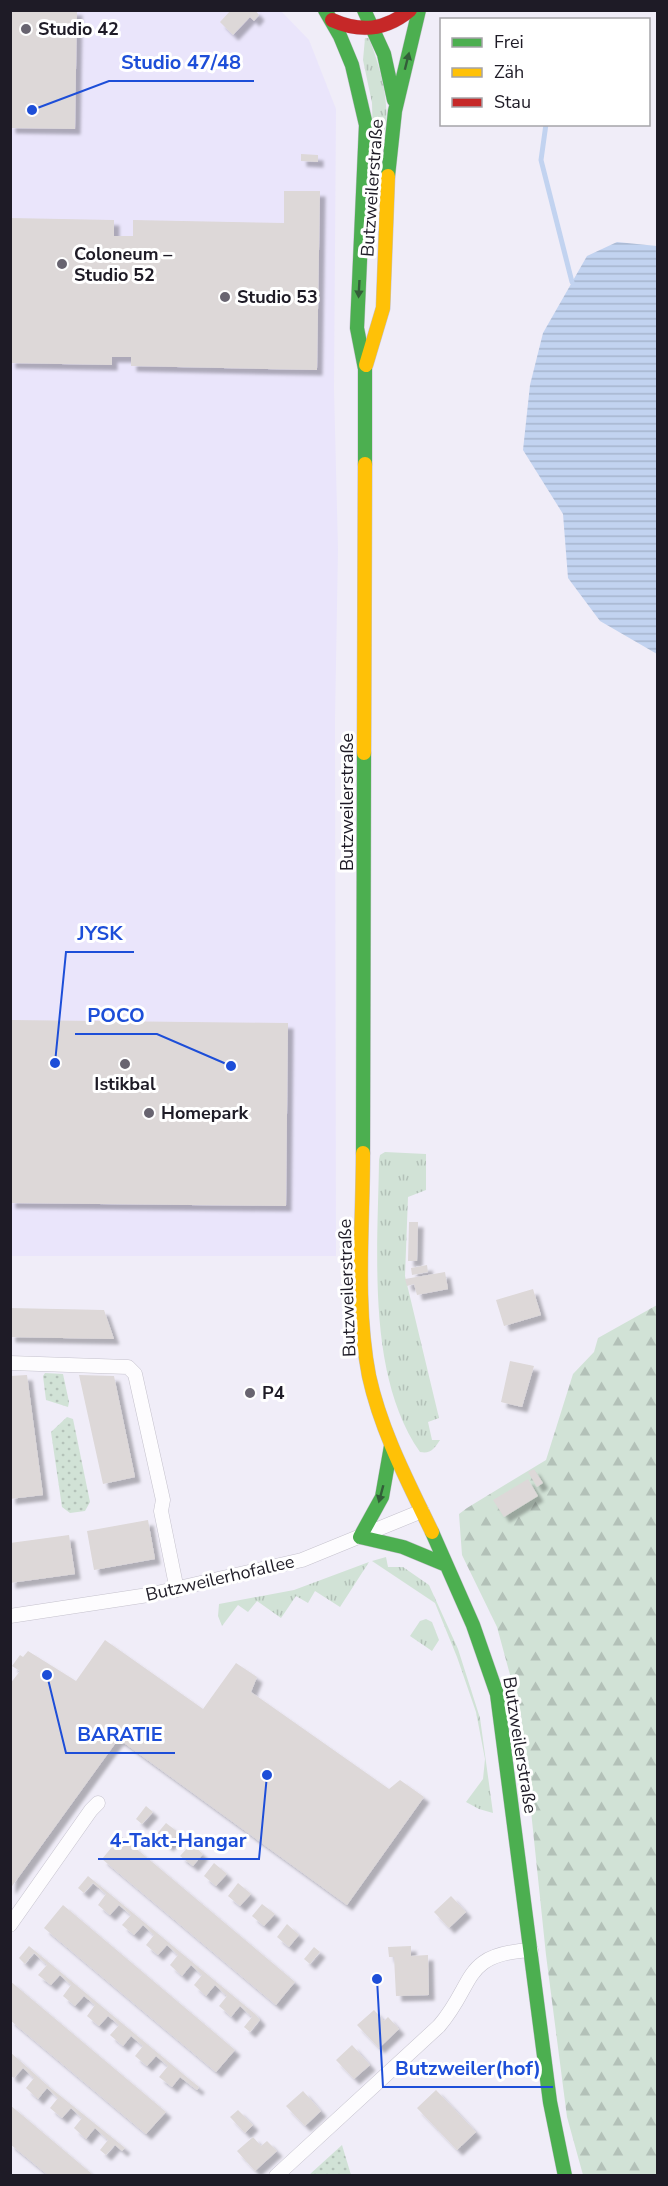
<svg xmlns="http://www.w3.org/2000/svg" width="668" height="2186" viewBox="0 0 668 2186" font-family="'Nunito Sans',sans-serif">
  <style>
    .built { fill: #eae5fb }
    .grass { fill: url(#grass-tufts) }
    .forest { fill: url(#forest-firs) }
    .park { fill: url(#park-dots) }
    .water { fill: url(#water-rules) }
    .lines { fill: none; stroke-linecap: round; stroke-linejoin: round }
    .stream { stroke: #c2d3f0; stroke-width: 5 }
    .building { fill: #ddd8d8; filter: url(#shadow) }
    .street-casing { stroke: #c5c2cd; stroke-width: 15 }
    .fast-casing { stroke: #c5c2cd; stroke-width: 15 }
    .slow-casing { stroke: #c5c2cd; stroke-width: 15 }
    .jam-casing { stroke: #c5c2cd; stroke-width: 15 }
    .street { stroke: #fdfcfe; stroke-width: 14 }
    .fast { stroke: #4caf50; stroke-width: 14 }
    .slow { stroke: #ffc107; stroke-width: 14 }
    .jam { stroke: #c62828; stroke-width: 14 }
    .oneway { fill: #335e39 }
    .poi-dot { fill: #686470; stroke: #fff; stroke-width: 2 }
    .labels { text-anchor: middle; stroke-width: 6; stroke-linejoin: round; paint-order: stroke }
    .poi-label { font-size: 18px; font-weight: bold; fill: #1e1b26; stroke: #fff; text-anchor: start }
    .street-label { font-size: 18px; fill: #1e1b26; stroke: #fff }
    .leader { fill: none; stroke: #1d4ed8; stroke-width: 2 }
    .callout-dot { fill: #1d4ed8; stroke: #fff; stroke-width: 2 }
    .callout-label { font-size: 20px; text-anchor: middle; font-weight: bold; fill: #1d4ed8; stroke: #fff; stroke-width: 6; stroke-linejoin: round; paint-order: stroke }
  </style>
  <defs>
    <pattern id="grass-tufts" width="24" height="20" patternUnits="userSpaceOnUse" patternTransform="scale(1.5)"><rect width="24" height="20" fill="#d1e2d6"/><path d="M3 7l-1-3M5 7V3M7 7l1-3M15 17l-1-3M17 17v-4M19 17l1-3" fill="none" stroke="#b3c1b8"/></pattern>
    <pattern id="forest-firs" width="22" height="20" patternUnits="userSpaceOnUse" patternTransform="scale(1.5)"><rect width="22" height="20" fill="#d1e2d6"/><path d="M5 1l3.5 6h-7zM16 11l3.5 6h-7z" fill="#b3c1b8"/></pattern>
    <pattern id="park-dots" width="8" height="8" patternUnits="userSpaceOnUse" patternTransform="scale(1.5)"><rect width="8" height="8" fill="#d1e2d6"/><path d="M2 2h.1M6 6h.1" fill="none" stroke="#b3c1b8" stroke-width="1.8" stroke-linecap="round"/></pattern>
    <pattern id="water-rules" width="6" height="5" patternUnits="userSpaceOnUse" patternTransform="scale(1.5)"><rect width="6" height="5" fill="#c2d3f0"/><path d="M0 2.5h6" fill="none" stroke="#a6b5ce"/></pattern>
    <filter id="shadow"><feDropShadow dx="5.5" dy="5.5" stdDeviation="1.5" flood-color="#0004"/></filter>
  </defs>
  <rect width="100%" height="100%" fill="#f0edf8"/>
  <path class="built" d="M11,11H281L309,40L336,109L334,389L338,549L335,719L336,1256H11Z"/>
  <path class="grass" d="M365,38H369C379,64 398,122 377,146L373,144L372,103L363,60Z
    M385,1152L426,1154V1190L408,1197L405,1276L439,1418L428,1422L432,1440H440C434,1449 431,1454 420,1452C366,1375 378,1250 379,1160L380,1155Z
    M386,1557L388,1567H403L429,1585L458,1649L480,1718L493,1813L479,1809L466,1802L483,1779L485,1759L476,1712L457,1657L435,1603L372,1561Z
    M369,1562L340,1607L315,1591L308,1603L296,1596L281,1618L257,1601L248,1612L238,1605L222,1626L218,1616L219,1604L294,1590Z
    M426,1619L432,1622L439,1640L432,1651L410,1636L420,1621Z"/>
  <path class="forest" d="M657,1305V2175H583L567,2117L546,1955L521,1715L497,1627L462,1555L459,1514L467,1508L546,1460L573,1374L594,1352L598,1338Z"/>
  <path class="park" d="M45,1373L63,1374L69,1402L68,1407L46,1400L43,1376Z
    M67,1417L73,1419L90,1502L85,1511L70,1513L62,1507L51,1432Z
    M342,2145L351,2175H309Z"/>
  <path class="water" d="M617,242L657,246V654L600,621L568,578L563,514L523,450L530,385L543,333L587,256Z"/>
  <g class="lines">
    <path class="stream" d="M546,124L541,160L572,282"/>
  </g>
  <path class="building" d="M10,10H77L75,129L10,128Z
    M231,10H255L259,15L254,21L250,17L233,35L220,22Z
    M301,154L318,155V162L301,161Z
    M284,191H320L317,370L131,366V357H112V365L10,363V218L114,220V236H133V220L284,223Z
    M10,1020L288,1023L286,1206L10,1203Z
    M409,1222H418L417,1261H408Z
    M427,1265L428,1272L412,1275L411,1268Z
    M445,1272L448,1289L417,1295L414,1284L407,1286L405,1279Z
    M533,1289L541,1315L504,1326L496,1300Z
    M10,1308L104,1310L114,1339L10,1337Z
    M510,1361L534,1366L522,1407L501,1402Z
    M27,1375L43,1495L10,1499V1376Z
    M79,1375L114,1376L135,1477L103,1484Z
    M534,1469L543,1483L537,1487L528,1472Z
    M528,1479L538,1496L504,1517L493,1500Z
    M148,1520L155,1559L94,1570L87,1531Z
    M69,1535L75,1574L10,1583V1543Z
    M105,1640L203,1709L236,1663L257,1677L251,1692L389,1789L400,1780L424,1797L347,1905L120,1740L117,1741L10,1889V1684L20,1671L12,1666L20,1655L23,1657L28,1651L76,1681Z
    M146,1806L153,1812L142,1824L136,1819Z
    M166,1823L179,1833L168,1846L156,1835Z
    M121,1836L295,1982L276,2005L102,1859Z
    M191,1844L203,1854L193,1866L180,1856Z
    M214,1863L227,1874L216,1886L204,1876Z
    M88,1876L255,2014L260,2020L250,2032L244,2027L252,2017L240,2006L231,2017L225,2011L219,2006L227,1996L215,1985L206,1996L194,1985L202,1975L191,1965L182,1976L170,1965L178,1955L167,1945L158,1955L146,1945L154,1935L143,1925L134,1935L122,1925L131,1915L119,1905L110,1915L98,1905L106,1894L93,1883L84,1893L78,1888Z
    M238,1883L251,1894L240,1906L228,1896Z
    M451,1896L466,1912L449,1928L434,1912Z
    M262,1904L275,1914L264,1926L252,1916Z
    M63,1905L235,2050L216,2072L44,1928Z
    M287,1924L299,1935L289,1947L277,1937Z
    M29,1946L189,2079L199,2087L197,2090L180,2077L172,2087L159,2077L168,2066L156,2056L147,2066L135,2056L143,2046L131,2036L123,2046L110,2035L119,2025L108,2016L99,2026L87,2016L95,2005L84,1996L75,2006L63,1996L71,1985L60,1975L51,1985L38,1975L47,1965L34,1953L25,1964L19,1958Z
    M411,1946V1956L428,1955L429,1995L396,1996L394,1957H389L388,1947Z
    M314,1947L320,1952L310,1964L304,1959Z
    M10,1981L166,2112L146,2134L10,2020Z
    M374,2010L384,2021L388,2017L399,2029L379,2048L357,2025Z
    M352,2045L370,2065L354,2079L336,2060Z
    M10,2052L48,2086L125,2148L122,2151L115,2145L106,2155L100,2150L108,2140L95,2128L86,2139L74,2128L82,2118L71,2108L62,2118L50,2108L58,2098L47,2088L38,2099L26,2088L34,2078L23,2068L14,2078L10,2075Z
    M436,2090L476,2132L457,2150L417,2108Z
    M303,2091L321,2111L305,2126L286,2106Z
    M10,2105L92,2174L91,2175H48L10,2144Z
    M238,2110L253,2125L245,2133L230,2117Z
    M253,2137L261,2146L267,2141L277,2151L255,2171L237,2151Z"/>
  <g class="lines">
    <defs>
      <path id="street" d="M10,1363L128,1367L135,1374L163,1500L161,1511L177,1590
        M10,1616L148,1595L302,1560L422,1511
        M10,1925L91,1810L98,1803
        M276,2176L439,2026C476,1983 461,1954 531,1950"/>
      <path id="fast" d="M325,10L340,36L352,65L366,125L357,328L365,369V464
        M364,10L384,54L394,100
        M388,176L395,111L419,10
        M363,1153L364,753
        M391,1446L382,1497L360,1537L403,1547L444,1564
        M432,1532L473,1625L497,1694L550,2102L565,2176"/>
      <path id="slow" d="M366,365L383,308L388,176
        M364,753L365,464
        M363,1153C363,1226 355,1304 369,1376C381,1431 408,1482 432,1532"/>
      <path id="jam" d="M332,20C361,33 386,30 410,10"/>
    </defs>
    <use href="#street" class="street-casing"/>
    <use href="#fast" class="fast-casing"/>
    <use href="#slow" class="slow-casing"/>
    <use href="#jam" class="jam-casing"/>
    <use href="#street" class="street"/>
    <use href="#fast" class="fast"/>
    <use href="#slow" class="slow"/>
    <use href="#jam" class="jam"/>
  </g>
  <defs><path id="oneway-solid" d="M-6-.8H1V-3.2L6.5 0L1 3.2V.8H-6Z" transform="scale(1.5)"/></defs>
  <g class="oneway">
    <use href="#oneway-solid" transform="translate(407 61) rotate(-76)"/>
    <use href="#oneway-solid" transform="translate(359 289) rotate(93)"/>
    <use href="#oneway-solid" transform="translate(381 1494) rotate(105)"/>
  </g>
  <g class="poi-dot">
    <circle cx="26" cy="29" r="6"/>
    <circle cx="62" cy="264" r="6"/>
    <circle cx="225" cy="297" r="6"/>
    <circle cx="125" cy="1064" r="6"/>
    <circle cx="149" cy="1113" r="6"/>
    <circle cx="250" cy="1393" r="6"/>
  </g>
  <g class="labels">
    <g class="poi-label">
      <text x="38" y="35">Studio 42</text>
      <text x="74" y="260">Coloneum –<tspan x="74" dy="21">Studio 52</tspan></text>
      <text x="237" y="303">Studio 53</text>
      <text x="125" y="1090" text-anchor="middle">Istikbal</text>
      <text x="161" y="1119">Homepark</text>
      <text x="262" y="1399">P4</text>
    </g>
    <g class="street-label">
      <text transform="translate(372 188) rotate(-86)" y="6">Butzweilerstraße</text>
      <text transform="translate(347 802) rotate(-90)" y="6">Butzweilerstraße</text>
      <text transform="translate(347 1288) rotate(-92)" y="6">Butzweilerstraße</text>
      <text transform="translate(220 1578) rotate(-13)" y="6">Butzweilerhofallee</text>
      <text transform="translate(520 1745) rotate(81)" y="6">Butzweilerstraße</text>
    </g>
  </g>
  <path class="leader" d="M32 110L109 81H254M55 1063L66 952H134M231 1066L157 1034H75M47 1675L66 1753H175M267 1775L259 1859H98M377 1979L383 2087H553"/>
  <g class="callout-dot">
    <circle cx="32" cy="110" r="6"/>
    <circle cx="55" cy="1063" r="6"/>
    <circle cx="231" cy="1066" r="6"/>
    <circle cx="47" cy="1675" r="6"/>
    <circle cx="267" cy="1775" r="6"/>
    <circle cx="377" cy="1979" r="6"/>
  </g>
  <g class="callout-label">
    <text x="181" y="69">Studio 47/48</text>
    <text x="100" y="940">JYSK</text>
    <text x="116" y="1022">POCO</text>
    <text x="120" y="1741">BARATIE</text>
    <text x="178" y="1847">4-Takt-Hangar</text>
    <text x="468" y="2075">Butzweiler(hof)</text>
  </g>
  <rect width="668" height="2186" fill="none" stroke="#1e1b26" stroke-width="24"/>
  <rect x="440" y="18" width="210" height="108" fill="#ffffff" stroke="#a5a4a8" stroke-width="1.5"/>
  <rect x="452" y="38" width="30" height="9" fill="#4caf50" stroke="#a5a4a8" stroke-width="1.5"/>
  <text x="494" y="48" font-size="18" fill="#1e1b26">Frei</text>
  <rect x="452" y="68" width="30" height="9" fill="#ffc107" stroke="#a5a4a8" stroke-width="1.5"/>
  <text x="494" y="78" font-size="18" fill="#1e1b26">Zäh</text>
  <rect x="452" y="98" width="30" height="9" fill="#c62828" stroke="#a5a4a8" stroke-width="1.5"/>
  <text x="494" y="108" font-size="18" fill="#1e1b26">Stau</text>
</svg>
